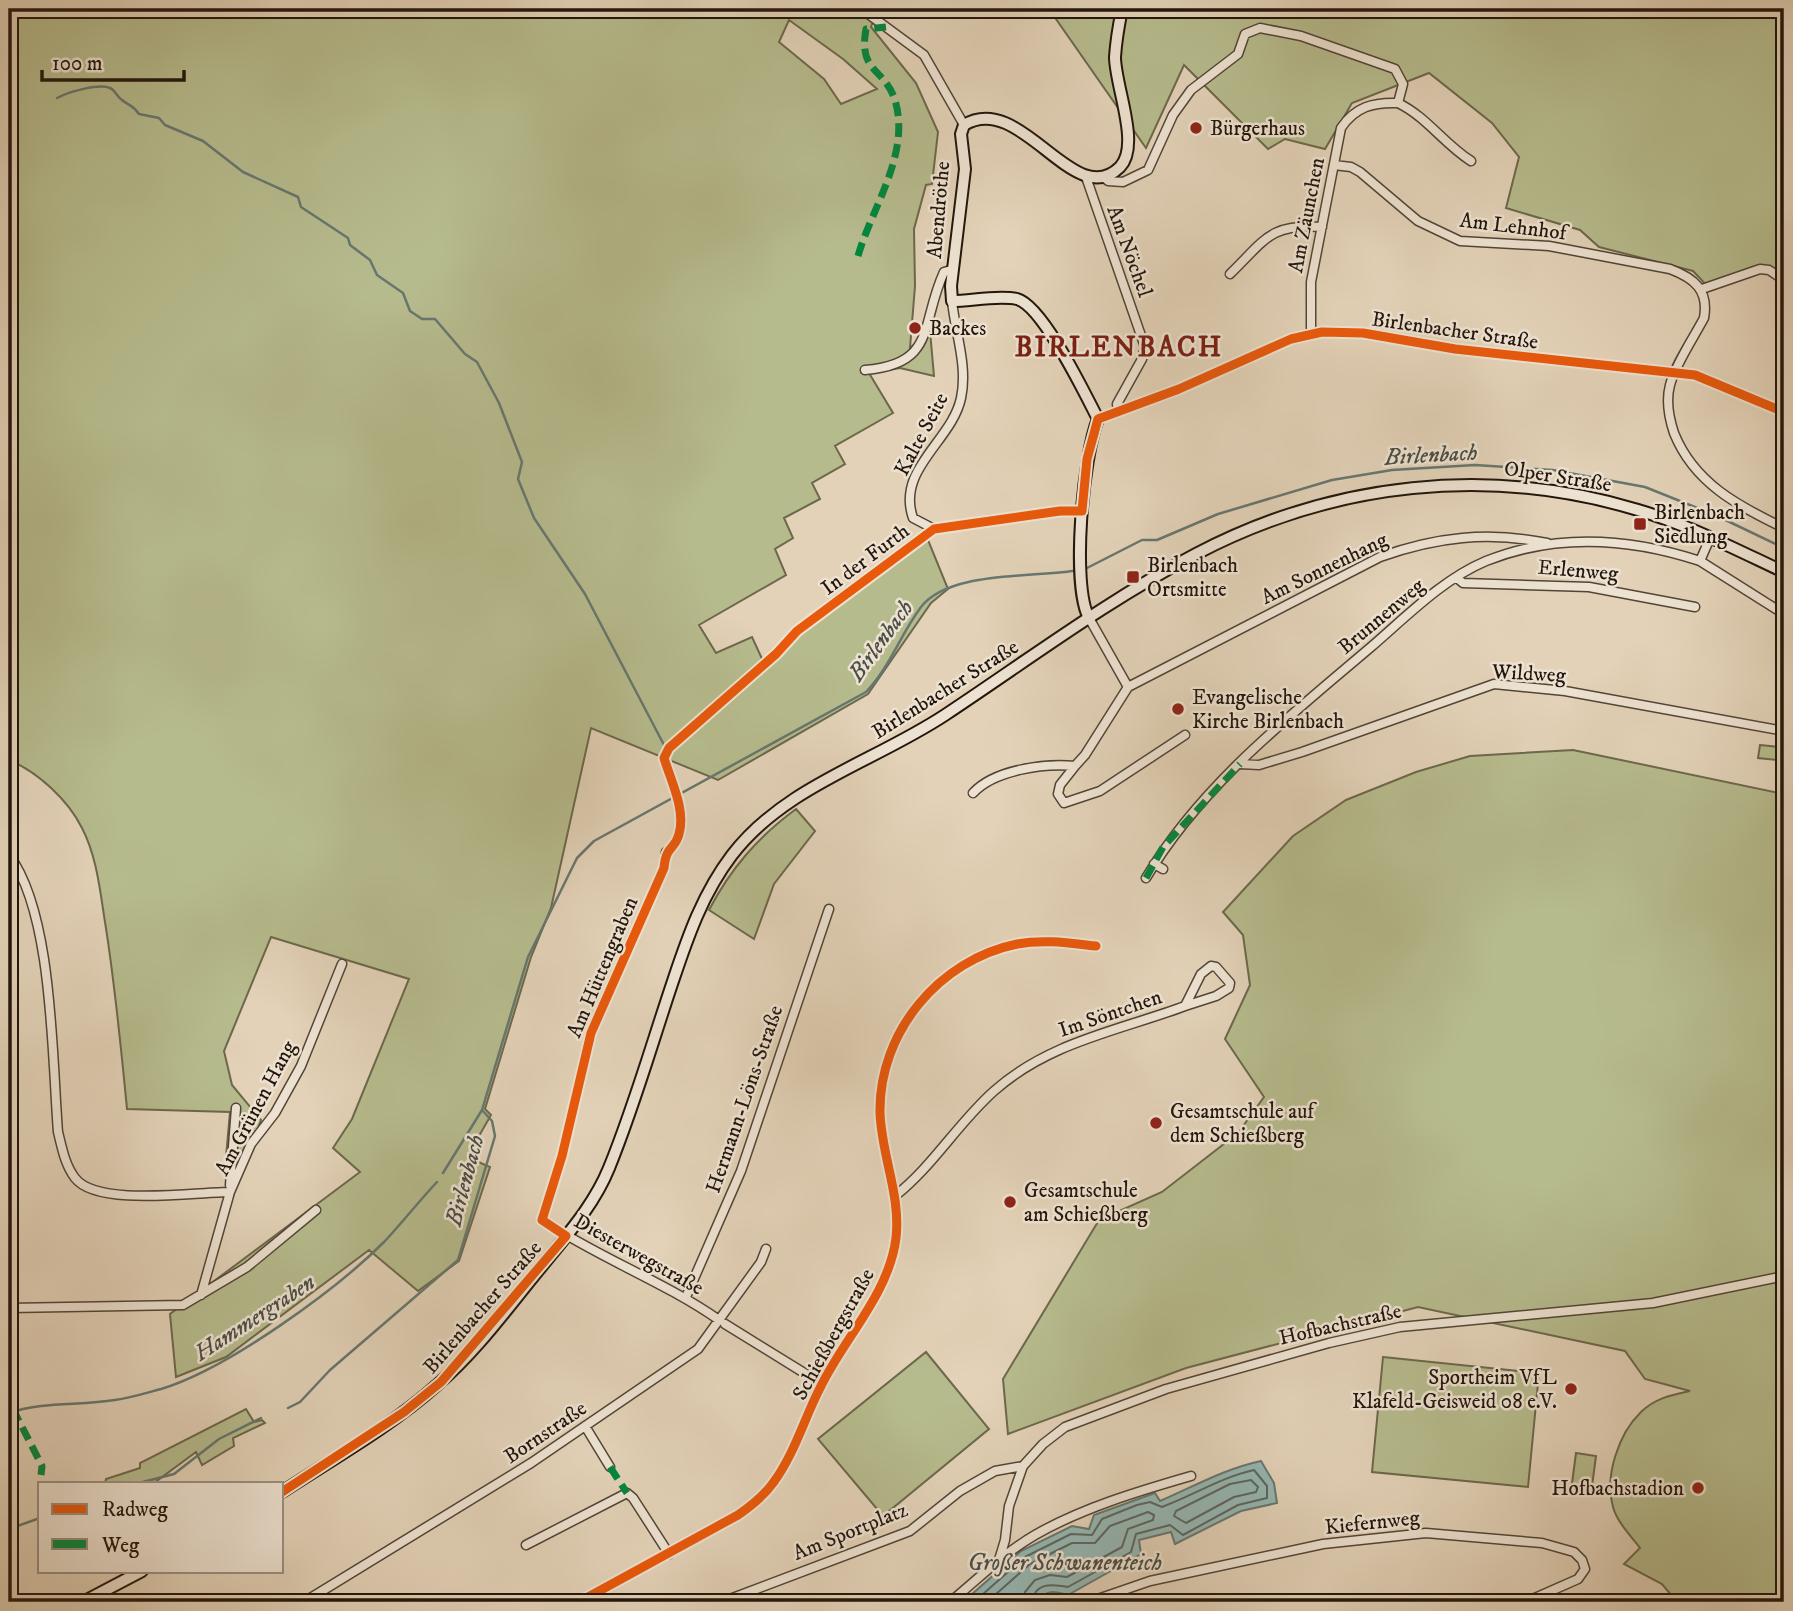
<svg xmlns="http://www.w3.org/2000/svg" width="1793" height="1611" viewBox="0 0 1793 1611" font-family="'IM FELL DW Pica',serif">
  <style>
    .green { fill: #b6bb8d; stroke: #6c684c; stroke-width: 2; fill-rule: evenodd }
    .water { fill: #95b7b3; stroke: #677770; stroke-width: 2 }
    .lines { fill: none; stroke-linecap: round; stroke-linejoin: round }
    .shore { stroke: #5c6660; stroke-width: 2 }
    .stream { stroke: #677770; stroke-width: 2.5 }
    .street-casing { stroke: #524537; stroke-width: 11 }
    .secondary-casing { stroke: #22160c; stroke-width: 14 }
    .street { stroke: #ede2d1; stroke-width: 8 }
    .secondary { stroke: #ede2d1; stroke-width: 10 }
    .quiet { stroke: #00873e; stroke-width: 7; stroke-dasharray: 14 7; stroke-linecap: butt }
    .cycleway-casing { stroke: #ede2d1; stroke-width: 13 }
    .cycleway { stroke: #e8590c; stroke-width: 9 }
    .poi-dot { fill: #8f2418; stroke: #ede2d1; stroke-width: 2.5 }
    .labels { text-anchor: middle; stroke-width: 5; stroke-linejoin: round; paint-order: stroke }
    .poi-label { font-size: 21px; fill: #22160c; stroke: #ede2d1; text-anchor: start }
    .street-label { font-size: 21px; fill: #22160c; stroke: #ede2d1 }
    .water-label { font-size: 23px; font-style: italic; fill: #4a4e46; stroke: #ede2d1 }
    .district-label { font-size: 28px; font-weight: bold; letter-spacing: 2px; fill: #7a1f14; stroke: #ede2d1 }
  </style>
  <rect width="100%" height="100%" fill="#e3d2b8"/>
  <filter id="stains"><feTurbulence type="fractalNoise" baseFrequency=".00286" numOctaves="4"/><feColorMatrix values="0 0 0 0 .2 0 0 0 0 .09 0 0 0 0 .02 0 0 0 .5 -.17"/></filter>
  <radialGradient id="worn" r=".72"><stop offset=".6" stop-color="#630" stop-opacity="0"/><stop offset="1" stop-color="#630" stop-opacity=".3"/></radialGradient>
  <path class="green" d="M9,9H861L875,16L871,27L916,83L938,132L932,184L926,185L914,229L915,286L910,348L930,331L934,376L900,368L869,373L893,413L835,446L845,464L812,483L820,499L784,518L793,538L775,549L786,575L699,625L716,653L752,637L763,661L926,535L948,589L931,603L868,694L718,780L591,728L551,908L531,957L485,1109L491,1115L467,1157L490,1167L459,1261L418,1291L369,1250L226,1357L176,1377L170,1314L360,1172L333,1148L352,1119L409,979L271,937L224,1051L232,1085L261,1120L243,1171L225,1168L230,1112L127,1109C121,1047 115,984 105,922C100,891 97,857 82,828C68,800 38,772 9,760ZM789,20L843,59L877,89L841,104L824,79L779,42Z
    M1049,9H1784V285L1761,265L1710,289L1693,271L1599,247L1580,230L1506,208L1519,157L1492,123L1429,73L1352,103L1325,149L1285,139L1268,149L1184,65L1146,148Z
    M1760,745L1779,747L1777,760L1758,758Z
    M1573,750L1784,794V1602H1677L1662,1584L1624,1564L1640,1548C1631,1536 1617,1522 1613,1507C1604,1476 1619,1433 1641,1412C1655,1398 1672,1395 1690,1391L1645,1379L1625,1351L1418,1307L1186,1368L1008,1434L1003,1379L1099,1220L1162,1192L1238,1133L1264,1097L1225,1039L1250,985L1243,935L1223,912L1293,836L1346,800L1416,772L1470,756Z
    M796,809L815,831L774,884L754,939L709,910C731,868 758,837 796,809Z
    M926,1352L989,1429L883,1516L818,1439Z
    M1383,1357L1539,1373L1528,1487L1372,1472Z
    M246,1409L254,1422L262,1420L265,1423L233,1438L234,1446L202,1465L196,1452L154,1483H105L106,1479L140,1468V1463Z
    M1576,1453L1596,1456L1591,1494L1571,1491Z"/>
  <path class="water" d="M1261,1461L1274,1483L1277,1503L1241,1511L1175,1544L1171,1532L1139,1540L1141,1554L1068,1595C1054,1591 1046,1589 1038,1602H963L1021,1551L1072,1526L1089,1529L1094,1515L1155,1493L1160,1501C1195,1486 1224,1469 1261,1461Z"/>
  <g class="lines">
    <path class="shore" d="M1251,1480L1258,1487L1256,1492L1234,1497L1186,1523L1174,1516L1176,1511L1230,1484Z
      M974,1602L1025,1557L1071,1534L1092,1535L1102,1519L1137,1505L1150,1502L1162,1507C1194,1495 1222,1477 1254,1470L1267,1486V1498L1238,1505L1183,1535L1170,1525L1136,1534L1131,1552L1068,1587C1052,1584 1035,1582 1032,1602
      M987,1602L1030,1564L1072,1543H1095L1110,1526L1148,1512L1154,1515L1153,1520L1128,1529L1122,1547L1067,1577L1050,1575L1035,1580L1025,1592L1023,1602"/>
    <path class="stream" d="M57,98C68,92 99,83 110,88C115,90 117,97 122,100C129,106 133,105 139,114L159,118L165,125L203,141L243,172L298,197L301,207L348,238L350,245L370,260L377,275L403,293L410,311L422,319H435L465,354L477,362L499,403L522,462L518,479L534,518L585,594L664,745L680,796
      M1085,569L1142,540H1157L1218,514L1332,480L1392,470L1475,465L1553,470L1645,487L1715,515L1784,548
      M443,1173L482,1110
      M288,1408L300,1402L330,1370L458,1260L495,1136L492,1121L482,1110L528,957L577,858L594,841L866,692C890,667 900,635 921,607C949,570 1036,578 1079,570
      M9,1413C44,1401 79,1406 115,1400C130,1398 146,1393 161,1389C227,1369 335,1291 384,1242C402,1223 419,1201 437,1182
      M139,1483L174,1474L219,1439L261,1418
      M9,1529L40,1518"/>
    <defs>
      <path id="street" d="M867,13L924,55L964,125
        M1398,103C1427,117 1444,144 1471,161
        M1334,165L1351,167L1360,172L1418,221L1460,241L1549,246L1670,269C1694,278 1709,290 1704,318C1694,337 1675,365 1670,385C1666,400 1669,418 1674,433C1694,483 1738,506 1784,528
        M1086,177L1145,347L1142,359L1117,404L1118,412
        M1103,177L1108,181L1123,182L1148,170L1173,115L1191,90L1238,54L1245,34L1260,28L1301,36L1395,69L1403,84L1398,103C1373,102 1355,107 1341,128L1311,282V334
        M1230,274C1265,240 1270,223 1322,227
        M1702,289L1760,269L1769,270L1784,280
        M865,370C937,364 920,324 944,272L951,270
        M1098,419L1179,389L1291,339L1322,332L1363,333L1455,349L1695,375L1784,412
        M934,529L913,518C896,469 952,441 961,398C968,366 955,332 952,301
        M1710,538L1700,561L1784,614
        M1457,578L1463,583L1589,587L1695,607
        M797,631L934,529L1060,511H1082
        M1128,687L1380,557C1436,537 1488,531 1547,543
        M1240,764L1259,765L1302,752L1494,684L1565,691L1784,731
        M1075,766L1060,785L1058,794L1064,803L1100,791L1185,735
        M973,793C994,770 1044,763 1075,766L1085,755L1128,687L1089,618
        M666,852L664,868L591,1033L562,1156L542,1220C599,1258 663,1281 719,1320
        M9,855C53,913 52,1058 58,1132C62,1148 65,1165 75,1178C97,1207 195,1192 230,1192
        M1154,864L1163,869
        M1146,878C1200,786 1291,715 1371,647C1407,616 1443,579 1486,561C1556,533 1630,538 1700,561
        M230,1185L236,1108
        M895,1196C933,1166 958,1123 994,1091C1049,1042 1118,1031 1185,1006L1201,974L1211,966L1216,967L1230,983L1229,988L1216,996L1185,1006
        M201,1295L230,1192L251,1144L275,1113L301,1066L342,964
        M686,1297L741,1171L829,909
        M9,1308L183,1305L247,1267L316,1210
        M725,1324L822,1384
        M585,1426L610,1467
        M526,1545L627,1493L633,1498L669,1554
        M999,1560L1005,1540L1009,1506L1023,1466L1043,1444L1065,1427L1166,1389L1329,1343L1400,1327L1653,1303L1784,1276
        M304,1602L531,1463L698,1349L761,1262L766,1249
        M579,1602L738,1515C751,1506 763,1497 773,1483C794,1455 804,1419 820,1388C844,1338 889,1294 896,1238C901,1195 881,1154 880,1112C879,1032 939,960 1017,944C1044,939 1069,943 1096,946
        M722,1602L910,1531L960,1491L995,1471L1023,1466
        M950,1602C978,1579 1004,1553 1035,1535C1082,1508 1139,1491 1191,1476
        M1089,1602L1150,1581L1323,1544L1426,1533L1542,1543L1574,1552L1582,1560L1585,1569L1578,1579L1526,1602"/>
      <path id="secondary" d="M1089,618C1071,585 1083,456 1098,419C1085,394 1043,306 1017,299C997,295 971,301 952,301L951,286L965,169L961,134L964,125C1021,90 1074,213 1120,167C1141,145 1115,86 1115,57C1116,41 1119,24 1122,9
        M282,1492C334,1458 390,1427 437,1385C477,1351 509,1306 542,1266C567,1235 594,1205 609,1168C634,1107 652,1043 673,981C688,936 703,893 732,855C785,786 874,762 945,715C1028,660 1108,600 1196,554C1333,482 1489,465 1638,510C1689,525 1737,550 1784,572
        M83,1602L142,1571"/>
    </defs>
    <use href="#street" class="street-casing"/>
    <use href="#secondary" class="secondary-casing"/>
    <use href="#street" class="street"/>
    <use href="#secondary" class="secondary"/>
    <path class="quiet" d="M858,256C872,207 911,154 895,100C884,67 858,73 866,29L886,27
      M1146,878L1163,847L1240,764
      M9,1417L16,1415L42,1466L41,1475
      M610,1467L627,1493"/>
    <defs>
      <path id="cycleway" d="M282,1492L404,1412L441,1382L566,1236L542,1220L562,1156L591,1033L664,868C666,845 675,850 679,834C686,810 671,781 664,758L669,748L776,654L797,631L934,529L1060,511H1082L1087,459L1098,419L1179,389L1291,339L1322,332L1363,333L1455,349L1695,375L1784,412
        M579,1602L738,1515C751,1506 763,1497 773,1483C794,1455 804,1419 820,1388C844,1338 889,1294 896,1238C901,1195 881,1154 880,1112C879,1032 939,960 1017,944C1044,939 1069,943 1096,946"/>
    </defs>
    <use href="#cycleway" class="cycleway-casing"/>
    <use href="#cycleway" class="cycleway"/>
  </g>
  <g class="poi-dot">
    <circle cx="1196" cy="128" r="7"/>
    <circle cx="915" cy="328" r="7"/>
    <rect x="1633" y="517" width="14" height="14" rx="3.5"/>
    <rect x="1126" y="570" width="14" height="14" rx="3.5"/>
    <circle cx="1178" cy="709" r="7"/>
    <circle cx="1156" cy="1123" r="7"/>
    <circle cx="1010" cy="1202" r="7"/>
    <circle cx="1571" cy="1389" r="7"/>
    <circle cx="1698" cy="1488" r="7"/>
  </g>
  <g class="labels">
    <g class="poi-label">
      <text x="1210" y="135">Bürgerhaus</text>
      <text x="929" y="335">Backes</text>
      <text x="1654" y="519">Birlenbach<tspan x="1654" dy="24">Siedlung</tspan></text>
      <text x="1147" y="572">Birlenbach<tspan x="1147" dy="24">Ortsmitte</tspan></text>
      <text x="1192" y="704">Evangelische<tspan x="1192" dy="24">Kirche Birlenbach</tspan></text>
      <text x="1170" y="1118">Gesamtschule auf<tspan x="1170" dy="24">dem Schießberg</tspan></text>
      <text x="1024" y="1197">Gesamtschule<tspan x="1024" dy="24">am Schießberg</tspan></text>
      <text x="1557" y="1384" text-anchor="end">Sportheim VfL<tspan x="1557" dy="24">Klafeld-Geisweid 08 e.V.</tspan></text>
      <text x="1684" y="1495" text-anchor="end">Hofbachstadion</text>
    </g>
    <g class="street-label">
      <text transform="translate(938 210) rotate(-85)" y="7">Abendröthe</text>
      <text transform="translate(1306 215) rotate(-79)" y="7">Am Zäunchen</text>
      <text transform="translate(1513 226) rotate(7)" y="7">Am Lehnhof</text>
      <text transform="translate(1130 251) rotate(70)" y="7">Am Nöchel</text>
      <text transform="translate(1455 330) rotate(8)" y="7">Birlenbacher Straße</text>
      <text transform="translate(921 434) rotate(-62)" y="7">Kalte Seite</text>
      <text transform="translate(1558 476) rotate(9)" y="7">Olper Straße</text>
      <text transform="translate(865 559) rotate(-37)" y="7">In der Furth</text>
      <text transform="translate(1324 568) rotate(-26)" y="7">Am Sonnenhang</text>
      <text transform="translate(1578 570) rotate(5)" y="7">Erlenweg</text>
      <text transform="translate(1381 616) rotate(-40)" y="7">Brunnenweg</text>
      <text transform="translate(1529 673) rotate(3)" y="7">Wildweg</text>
      <text transform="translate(945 689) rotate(-32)" y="7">Birlenbacher Straße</text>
      <text transform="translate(602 967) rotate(-67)" y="7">Am Hüttengraben</text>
      <text transform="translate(1110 1013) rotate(-19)" y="7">Im Söntchen</text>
      <text transform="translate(744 1099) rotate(-71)" y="7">Hermann-Löns-Straße</text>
      <text transform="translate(255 1108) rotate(-62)" y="7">Am Grünen Hang</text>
      <text transform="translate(639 1254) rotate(29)" y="7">Diesterwegstraße</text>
      <text transform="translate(482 1307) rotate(-49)" y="7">Birlenbacher Straße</text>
      <text transform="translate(1340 1324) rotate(-13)" y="7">Hofbachstraße</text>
      <text transform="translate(833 1334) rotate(-61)" y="7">Schießbergstraße</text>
      <text transform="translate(545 1432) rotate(-34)" y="7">Bornstraße</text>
      <text transform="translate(1372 1522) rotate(-6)" y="7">Kiefernweg</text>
      <text transform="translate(850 1531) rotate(-22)" y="7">Am Sportplatz</text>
    </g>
    <g class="water-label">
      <text transform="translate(1431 454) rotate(-3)" y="8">Birlenbach</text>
      <text transform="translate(880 640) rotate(-54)" y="8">Birlenbach</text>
      <text transform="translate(464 1180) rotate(-75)" y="8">Birlenbach</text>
      <text transform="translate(254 1317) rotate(-33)" y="8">Hammergraben</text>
      <text x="1065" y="1570">Großer Schwanenteich</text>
    </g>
    <g class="district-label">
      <text x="1119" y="356">BIRLENBACH</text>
    </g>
  </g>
  <rect width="1793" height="1611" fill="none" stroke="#e3d2b8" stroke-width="35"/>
  <rect x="10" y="10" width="1772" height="1590" fill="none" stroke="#22160c" stroke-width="3.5"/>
  <rect x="18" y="18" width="1758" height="1576" fill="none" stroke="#22160c" stroke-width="2"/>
  <rect x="38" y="1482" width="245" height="91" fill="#ede2d1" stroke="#9c9082" stroke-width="2"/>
  <rect x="52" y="1504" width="35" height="10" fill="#e8590c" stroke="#9c9082" stroke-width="2"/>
  <text x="102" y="1516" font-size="21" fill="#22160c">Radweg</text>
  <rect x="52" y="1539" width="35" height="10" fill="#00873e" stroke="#9c9082" stroke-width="2"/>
  <text x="102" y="1552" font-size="21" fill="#22160c">Weg</text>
  <path d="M42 70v10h142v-10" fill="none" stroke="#22160c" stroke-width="3.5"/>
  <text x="52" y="70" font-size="21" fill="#22160c" stroke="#ede2d1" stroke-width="5" paint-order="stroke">100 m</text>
  <rect width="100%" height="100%" filter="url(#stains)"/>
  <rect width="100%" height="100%" fill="url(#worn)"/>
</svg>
